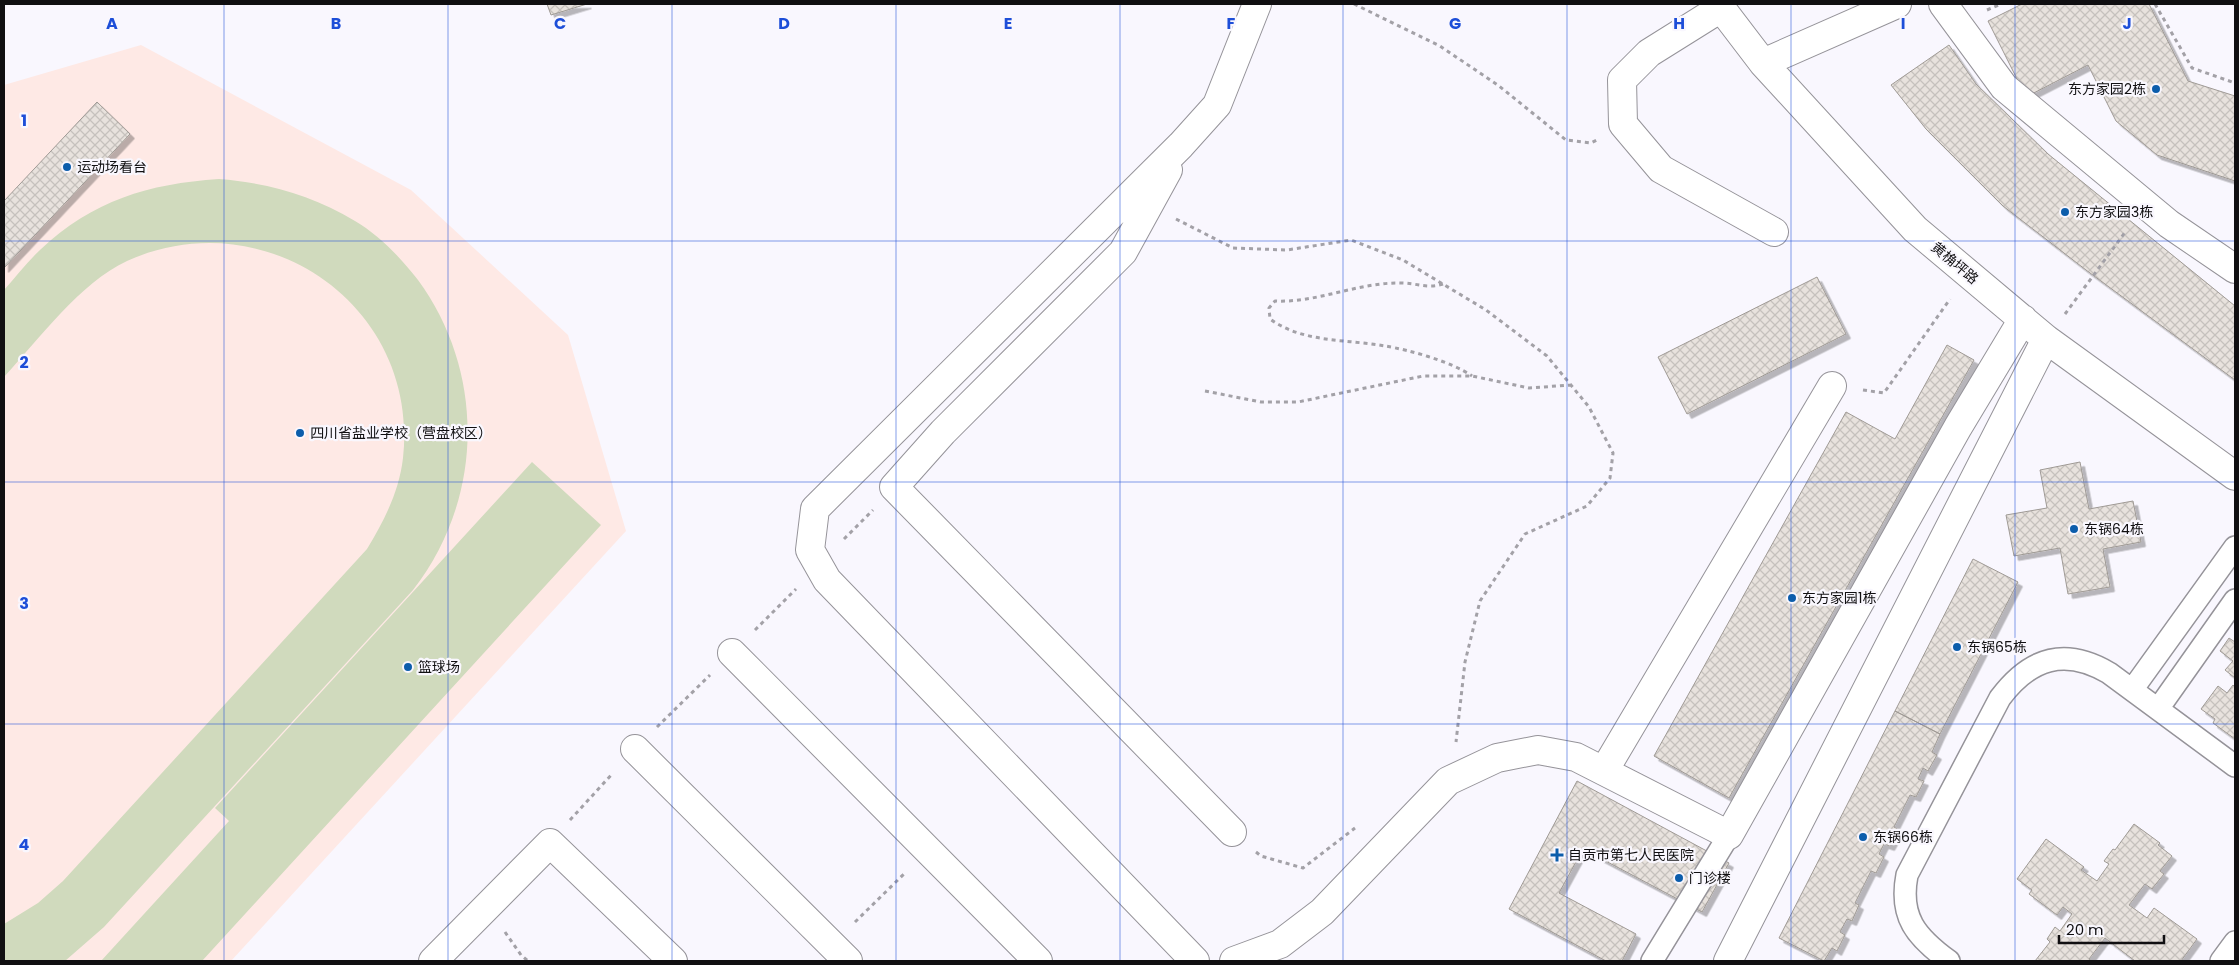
<svg xmlns="http://www.w3.org/2000/svg" width="2239" height="965" viewBox="0 0 2239 965" font-family="Poppins,'Noto Sans SC',sans-serif">
  <style>
    .education { fill: #fee9e5 }
    .green { fill: #d0dabd }
    .building { fill: url(#building-cross-hatch); stroke: #9f9a95; filter: url(#shadow) }
    .lines { fill: none; stroke-linecap: round; stroke-linejoin: round }
    .service-casing { stroke: #959399; stroke-width: 24 }
    .minor-casing { stroke: #959399; stroke-width: 30 }
    .path { stroke: #a3a1a7; stroke-width: 3; stroke-dasharray: 4 4; stroke-linecap: butt }
    .service { stroke: #fff; stroke-width: 21 }
    .minor { stroke: #fff; stroke-width: 28 }
    .grid { fill: none; stroke: #1d4ed8; stroke-width: 1; stroke-opacity: 0.55 }
    .poi-dot { fill: #0c5dab; stroke: #f9f7fe; stroke-width: 2 }
    .labels { text-anchor: middle; stroke-width: 4.5; stroke-linejoin: round; paint-order: stroke }
    .poi-label { font-size: 14px; fill: #100f11; stroke: #f9f7fe; text-anchor: start }
    .street-label { font-size: 14px; fill: #100f11; stroke: #f9f7fe }
    .grid-label { font-size: 16px; text-anchor: middle; font-weight: bold; fill: #1d4ed8; stroke: #f9f7fe; stroke-width: 4.5; stroke-linejoin: round; paint-order: stroke }
  </style>
  <defs>
    <pattern id="building-cross-hatch" width="8" height="8" patternUnits="userSpaceOnUse" patternTransform="scale(1.25)"><rect width="8" height="8" fill="#e8e2dd"/><path d="M0 0l8 8M0 8l8-8" fill="none" stroke="#c6c1bd"/></pattern>
    <filter id="shadow"><feDropShadow dx="4.5" dy="4.5" stdDeviation="0" flood-color="#0004"/></filter>
  </defs>
  <rect width="100%" height="100%" fill="#f9f7fe"/>
  <path class="education" d="M141,45L411,190L568,335L626,531L231,961H4V85Z"/>
  <path class="green" d="M219,179C268,183 312,195 355,221C379,235 401,258 418,280C486,373 484,499 413,590L104,927L65,961H4V924L38,903L63,881L367,549C384,521 399,492 403,458C420,306 265,199 127,261C80,283 39,339 4,377V290C16,277 27,262 40,250C93,200 148,184 219,179Z
    M532,462L601,525L202,961H101L229,821L215,808Z"/>
  <path class="building" d="M547,4H587L551,15Z
    M2022,4H2149L2188,81L2235,96V181L2157,155L2116,121L2088,65L2026,97L1988,21Z
    M1949,45L1976,84L2048,154L2235,306V380L2086,270L2003,206L1926,129L1891,85Z
    M97,102L130,134L4,268V201Z
    M1817,277L1846,334L1687,414L1658,357Z
    M1947,345L1974,360L1729,798L1654,756L1846,412L1895,439Z
    M2080,462L2089,509L2133,501L2141,542L2103,549L2110,587L2068,594L2060,548L2014,556L2006,515L2047,508L2040,470Z
    M1973,559L2018,582L1940,734L1895,711Z
    M2229,638L2235,642V678L2225,670L2233,661L2220,651Z
    M2233,685L2235,687V739L2213,723L2215,719L2201,709L2218,686L2227,693Z
    M1895,711L1940,734L1932,752L1937,755L1928,771L1923,768L1918,779L1924,781L1916,797L1910,795L1894,827L1899,830L1890,846L1884,844L1879,854L1884,857L1876,873L1871,871L1855,903L1859,905L1852,921L1847,919L1840,932L1845,935L1837,951L1832,948L1824,961L1779,938Z
    M1577,781L1729,863L1702,912L1583,849L1559,893L1636,934L1622,961H1606L1509,909Z
    M2134,824L2160,843L2158,845L2172,856L2160,871L2164,874L2152,889L2145,884L2129,905L2147,918L2154,908L2197,939L2181,961H2135L2105,938L2089,959L2092,961H2035L2050,942L2047,939L2055,927L2060,931L2072,914L2063,907L2057,915L2029,894L2032,890L2017,879L2046,839L2084,867L2081,870L2097,881L2109,864L2104,861L2113,849L2115,850Z"/>
  <g class="lines">
    <defs>
      <path id="service" d="M2132,690L2235,547
        M2158,709L2235,600
        M1652,961L1729,835
        M1949,961C1916,937 1899,917 1907,875L2000,698C2030,658 2065,647 2109,673L2235,766
        M2221,961L2235,942"/>
      <path id="minor" d="M1718,4L1763,63L1915,229L2046,339L2235,476
        M1943,4L2004,87L2169,224L2235,269
        M1721,8L1649,53L1622,80L1623,124L1661,169L1774,232
        M1763,63L1897,4
        M1168,170L1123,252L943,432L894,487L1232,832
        M732,653L1038,961
        M635,749L848,961
        M1604,771L1832,386
        M433,961L550,843L673,961
        M1195,961L827,580L810,550L815,509L1181,145L1217,105L1257,4
        M1234,961L1280,944L1322,912L1448,781L1497,758L1538,750L1576,757L1729,835L1958,427L2023,319
        M1728,961L2046,339"/>
    </defs>
    <use href="#service" class="service-casing"/>
    <use href="#minor" class="minor-casing"/>
    <path class="path" d="M1354,4L1440,46L1499,86L1566,140L1591,143L1597,140
      M2155,4L2192,68L2235,83
      M1987,10L2001,4
      M1176,219L1233,248L1287,250L1351,240L1403,260L1486,310L1547,356L1589,407L1613,453L1610,478L1587,506L1525,534L1480,601L1465,662L1456,742
      M1443,284C1428,289 1416,283 1401,283C1358,282 1318,303 1275,301L1269,308L1270,319C1303,343 1346,339 1385,346C1410,350 1452,362 1472,376
      M2065,314L2126,231
      M1863,390L1884,393L1950,299
      M1205,391L1261,402H1298L1423,376H1472L1529,388L1571,385
      M844,539L873,510
      M755,630L796,589
      M657,727L710,675
      M570,820L613,773
      M1256,852L1261,856L1303,868L1355,828
      M855,922L906,872
      M505,932L521,955L528,961"/>
    <use href="#service" class="service"/>
    <use href="#minor" class="minor"/>
  </g>
  <path class="grid" d="M224,4V961M448,4V961M672,4V961M896,4V961M1120,4V961M1343,4V961M1567,4V961M1791,4V961M2015,4V961M4,241H2235M4,482H2235M4,724H2235"/>
  <g class="poi-dot">
    <circle cx="2156" cy="89" r="5"/>
    <circle cx="67" cy="167" r="5"/>
    <circle cx="2065" cy="212" r="5"/>
    <circle cx="300" cy="433" r="5"/>
    <circle cx="2074" cy="529" r="5"/>
    <circle cx="1792" cy="598" r="5"/>
    <circle cx="1957" cy="647" r="5"/>
    <circle cx="408" cy="667" r="5"/>
    <circle cx="1863" cy="837" r="5"/>
    <path d="M1554.5 847.5h5v5h5v5h-5v5h-5v-5h-5v-5h5z"/>
    <circle cx="1679" cy="878" r="5"/>
  </g>
  <g class="labels">
    <g class="poi-label">
      <text x="2146" y="94" text-anchor="end">东方家园2栋</text>
      <text x="77" y="172">运动场看台</text>
      <text x="2075" y="217">东方家园3栋</text>
      <text x="310" y="438">四川省盐业学校（营盘校区）</text>
      <text x="2084" y="534">东锅64栋</text>
      <text x="1802" y="603">东方家园1栋</text>
      <text x="1967" y="652">东锅65栋</text>
      <text x="418" y="672">篮球场</text>
      <text x="1873" y="842">东锅66栋</text>
      <text x="1568" y="860">自贡市第七人民医院</text>
      <text x="1689" y="883">门诊楼</text>
    </g>
    <g class="street-label">
      <text transform="translate(1955 263) rotate(40)" y="5">黄桷坪路</text>
    </g>
  </g>
  <g class="grid-label">
    <text x="112" y="29">A</text>
    <text x="336" y="29">B</text>
    <text x="560" y="29">C</text>
    <text x="784" y="29">D</text>
    <text x="1008" y="29">E</text>
    <text x="1231" y="29">F</text>
    <text x="1455" y="29">G</text>
    <text x="1679" y="29">H</text>
    <text x="1903" y="29">I</text>
    <text x="2127" y="29">J</text>
    <text x="24" y="126">1</text>
    <text x="24" y="368">2</text>
    <text x="24" y="609">3</text>
    <text x="24" y="850">4</text>
  </g>
  <rect width="2239" height="965" fill="none" stroke="#100f11" stroke-width="10"/>
  <path d="M2059 935v8h105v-8" fill="none" stroke="#100f11" stroke-width="2.5"/>
  <text x="2066" y="935" font-size="15" fill="#100f11" stroke="#f9f7fe" stroke-width="4" paint-order="stroke">20 m</text>
</svg>
